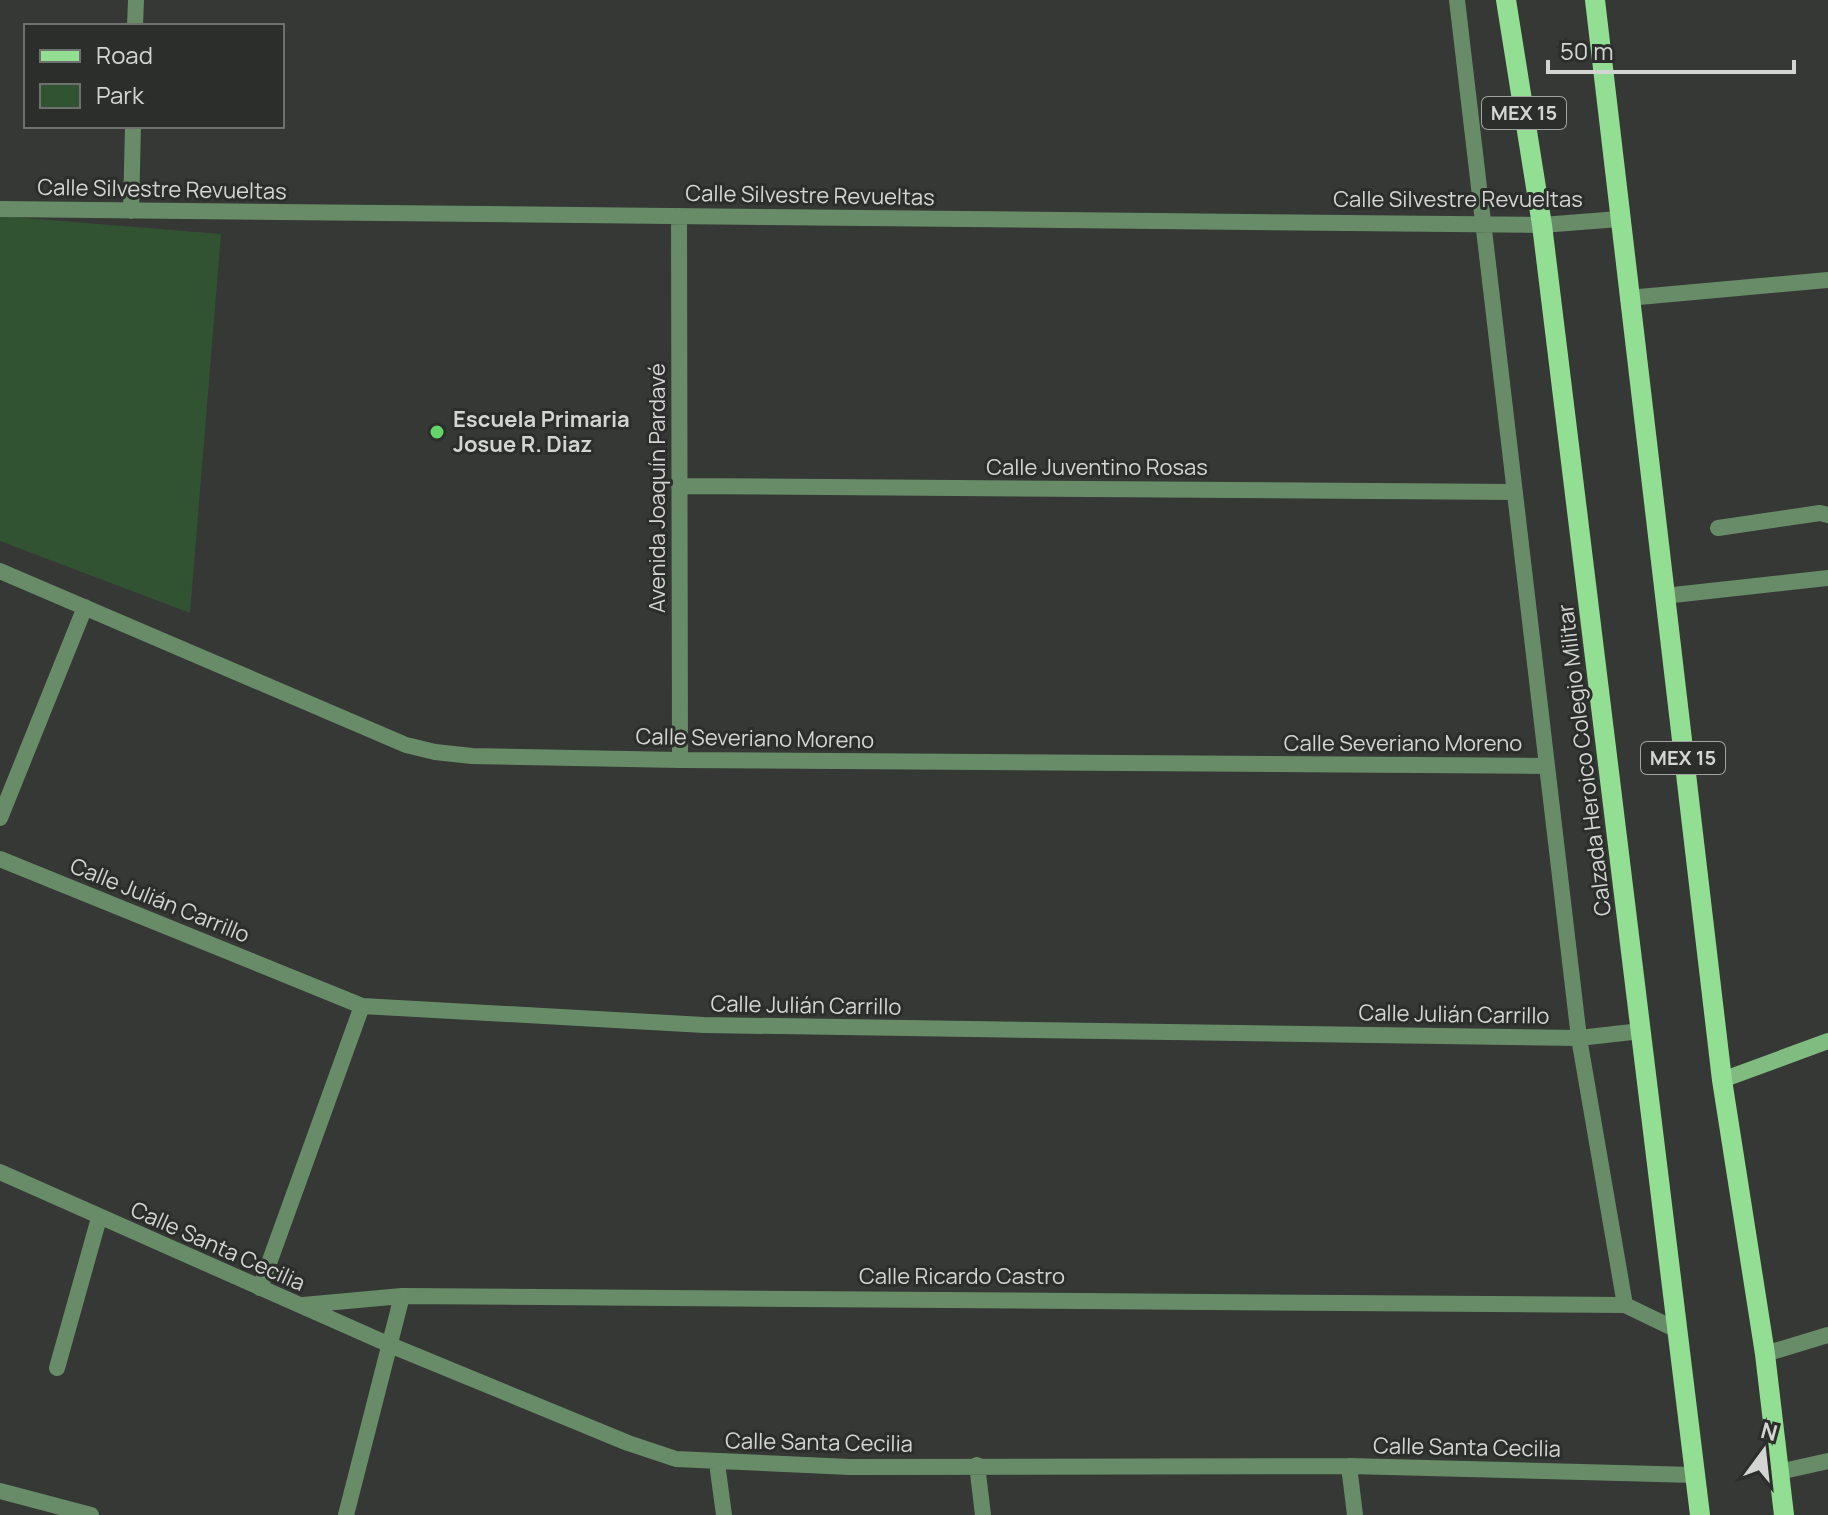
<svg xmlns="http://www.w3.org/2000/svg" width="1828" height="1515" viewBox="0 0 1828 1515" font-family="Manrope,sans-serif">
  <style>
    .green { fill: #325332 }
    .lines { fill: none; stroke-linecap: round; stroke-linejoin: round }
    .lane { stroke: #678c67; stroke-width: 16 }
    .street { stroke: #678c67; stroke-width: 16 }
    .secondary { stroke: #80bb80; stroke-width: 16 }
    .primary { stroke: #92df93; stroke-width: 20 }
    .poi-dot { fill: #63d469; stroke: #2b2e2b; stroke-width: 3 }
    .labels { text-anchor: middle; stroke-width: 6; stroke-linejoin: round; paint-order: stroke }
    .shield { fill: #2b2e2b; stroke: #a1a3a1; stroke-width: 2 }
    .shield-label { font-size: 20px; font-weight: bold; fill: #d3d5d3 }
    .street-label { font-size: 22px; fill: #d3d5d3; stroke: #2b2e2b }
    .poi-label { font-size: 22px; font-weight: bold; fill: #d3d5d3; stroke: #2b2e2b; text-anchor: start }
  </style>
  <rect width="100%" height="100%" fill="#353835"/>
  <path class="green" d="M0,216L221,234L190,613L0,541Z"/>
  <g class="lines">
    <path class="lane" d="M1718,528L1820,513L1828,515
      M1664,596L1828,578
      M1779,1472L1828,1461"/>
    <path class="street" d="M1457,0L1579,1038L1625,1305L1677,1330
      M135,26L136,0
      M0,209L1542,225L1619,219
      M131,211L133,126
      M679,216L680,760
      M1628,298L1828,280
      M679,486L1515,492
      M0,571L406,745L435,752L472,756L680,760L1547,766
      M0,818L85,607
      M0,859L362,1006L704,1025L1579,1038L1641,1031
      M0,1172L390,1345L628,1443L676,1459L850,1467L1349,1466L1695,1475
      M260,1288L362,1006
      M303,1305L402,1296L1625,1305
      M1765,1354L1828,1335
      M57,1368L99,1218
      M717,1463L724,1515
      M977,1465L983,1515
      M1349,1466L1355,1515
      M0,1491L91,1515
      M346,1515L402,1296"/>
    <path class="secondary" d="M1722,1080L1828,1041"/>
    <path class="primary" d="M1506,0L1542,225L1700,1515
      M1595,0L1722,1080L1765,1354L1784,1515"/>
  </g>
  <circle class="poi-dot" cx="437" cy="432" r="8"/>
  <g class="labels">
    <g class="shield">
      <rect x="1482" y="97" width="84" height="32" rx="6"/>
      <rect x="1641" y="742" width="84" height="32" rx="6"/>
    </g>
    <g class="shield-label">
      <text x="1524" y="120">MEX 15</text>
      <text x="1683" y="765">MEX 15</text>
    </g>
    <g class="street-label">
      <text transform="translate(162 189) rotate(1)" y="8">Calle Silvestre Revueltas</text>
      <text transform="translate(810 195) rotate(1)" y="8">Calle Silvestre Revueltas</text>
      <text x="1458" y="207">Calle Silvestre Revueltas</text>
      <text x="1097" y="475">Calle Juventino Rosas</text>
      <text transform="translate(657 488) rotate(-90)" y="8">Avenida Joaquín Pardavé</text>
      <text transform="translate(755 738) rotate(1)" y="8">Calle Severiano Moreno</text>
      <text x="1403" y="751">Calle Severiano Moreno</text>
      <text transform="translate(1584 760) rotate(-97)" y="8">Calzada Heroico Colegio Militar</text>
      <text transform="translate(160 900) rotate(22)" y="8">Calle Julián Carrillo</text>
      <text transform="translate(806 1005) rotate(1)" y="8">Calle Julián Carrillo</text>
      <text transform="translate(1454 1014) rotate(1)" y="8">Calle Julián Carrillo</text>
      <text transform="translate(218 1246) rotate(24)" y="8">Calle Santa Cecilia</text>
      <text x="962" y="1284">Calle Ricardo Castro</text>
      <text transform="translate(819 1442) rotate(1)" y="8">Calle Santa Cecilia</text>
      <text transform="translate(1467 1447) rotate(1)" y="8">Calle Santa Cecilia</text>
    </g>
    <g class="poi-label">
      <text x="453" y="427">Escuela Primaria<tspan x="453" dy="25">Josue R. Diaz</tspan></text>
    </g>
  </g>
  <rect x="24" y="24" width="260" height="104" fill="#2b2e2b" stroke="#6e716e" stroke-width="2"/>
  <rect x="40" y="50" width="40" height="12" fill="#92df93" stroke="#6e716e" stroke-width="2"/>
  <text x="96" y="64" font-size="24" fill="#d3d5d3">Road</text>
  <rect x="40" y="84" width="40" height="24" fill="#325332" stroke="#6e716e" stroke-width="2"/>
  <text x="96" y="104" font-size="24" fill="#d3d5d3">Park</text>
  <g transform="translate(1764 1451) rotate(15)" stroke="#2b2e2b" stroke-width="6" paint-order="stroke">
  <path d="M0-6L14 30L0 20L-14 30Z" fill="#d3d5d3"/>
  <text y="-12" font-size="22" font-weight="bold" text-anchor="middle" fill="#d3d5d3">N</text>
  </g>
  <path d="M1548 60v12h246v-12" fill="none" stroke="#d3d5d3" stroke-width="4"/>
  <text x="1560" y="60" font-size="24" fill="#d3d5d3" stroke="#2b2e2b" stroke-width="6" paint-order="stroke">50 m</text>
</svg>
